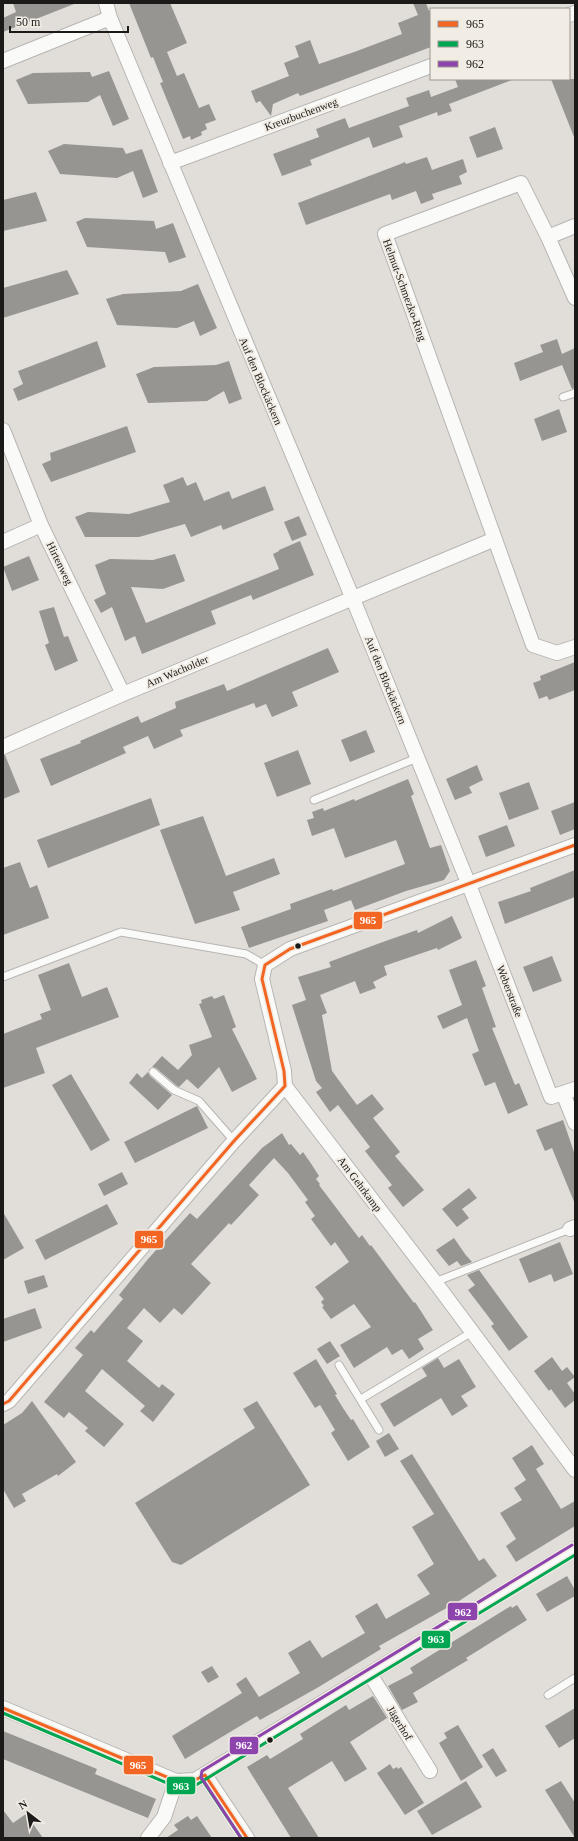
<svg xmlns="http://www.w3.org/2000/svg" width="578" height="1841" viewBox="0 0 578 1841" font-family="Georgia,serif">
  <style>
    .building { fill: #979592 }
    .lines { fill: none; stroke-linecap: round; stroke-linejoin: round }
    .lane-casing { stroke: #b7b5b2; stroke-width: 9 }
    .street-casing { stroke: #b7b5b2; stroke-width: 16 }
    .lane { stroke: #fafaf9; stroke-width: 7 }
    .street { stroke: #fafaf9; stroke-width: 14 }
    .bus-1-casing { stroke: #f1ece4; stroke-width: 6 }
    .bus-2-casing { stroke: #f1ece4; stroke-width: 6 }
    .bus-3-casing { stroke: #f1ece4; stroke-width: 6 }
    .bus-1 { stroke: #f26522; stroke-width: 3 }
    .bus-2 { stroke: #00a651; stroke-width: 3 }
    .bus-3 { stroke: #8e44ad; stroke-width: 3 }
    .bus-dot { fill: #1c1a18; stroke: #f1ece4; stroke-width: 1.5 }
    .labels { text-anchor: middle; stroke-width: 4; stroke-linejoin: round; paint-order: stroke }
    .street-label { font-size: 11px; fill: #1c1a18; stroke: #f1ece4 }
    .line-badge { stroke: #f1ece4; stroke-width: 1.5 }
    .badge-label { font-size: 11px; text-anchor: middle; font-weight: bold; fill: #fff }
  </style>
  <rect width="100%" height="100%" fill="#e1deda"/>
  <path class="building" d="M13,3H74V4L3,32V18L16,12Z
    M129,3H170L187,43L167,52L177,76L184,73L199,108L209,104L216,120L205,124L207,129L201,132L202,135L191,140L190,136L183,139L160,83L163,82L153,57L151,58Z
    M413,3H426L429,11L431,10V47L300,96L298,93L273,104L271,116L260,101L256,103L251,91L289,76L284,63L299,57L295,46L310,40L319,64L357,51L402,34L398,23L418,15Z
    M109,71L129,119L113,126L100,95L88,102L28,104L16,80L33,73L90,72L92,77Z
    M455,79H511L512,80L449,104L452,111L438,116L437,112L399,126L403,137L373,148L369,137L310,160L312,165L282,176L273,154L319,137L316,129L345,118L349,128L409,106L406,98L429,90L431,97L458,87Z
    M551,79H575V137H574Z
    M495,127L503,149L477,158L469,137Z
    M64,144L123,148L126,154L142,149L158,192L143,198L133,171L117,178L60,174L48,151Z
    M427,157L432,170L463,159L467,172L459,176L462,184L432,194L434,199L421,204L416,191L392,200L390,194L306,225L298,203L398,165L405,162L406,164Z
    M36,192L47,221L3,231V200Z
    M85,218L154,221L156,229L173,223L186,257L169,263L165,252L87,247L76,222Z
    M67,270L79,294L3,318V288Z
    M198,284L217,328L200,336L194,321L177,328L117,325L106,299L123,294L181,291Z
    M557,339L562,354L575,348V388L572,389L562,365L520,381L514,363L543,352L540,345Z
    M97,341L106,367L18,401L13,389L23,384L18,371Z
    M229,361L242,399L229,404L224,391L207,401L148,403L136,374L154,367L216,365Z
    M559,409L567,432L542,441L534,419Z
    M127,426L136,452L51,482L42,464L51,460L50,453Z
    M183,477L187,486L196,482L204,501L229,491L232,499L265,486L274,510L223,530L221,525L191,537L185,524L139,537H85L75,517L88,512L129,514L170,502L163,485Z
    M299,516L307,535L292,541L284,522Z
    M300,541L314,575L253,600L251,595L211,611L216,624L142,654L135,636L125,641L112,607L101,613L94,600L106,594L95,565L110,559L153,560L175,554L185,581L163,589L131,587L146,623L279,569L273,554L279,551V550Z
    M29,556L39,580L12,591L3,567Z
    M54,607L64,637L68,636L78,661L55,671L45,645L49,643L39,611Z
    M328,648L339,672L292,692L298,706L272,717L266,704L256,708L254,703L180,730L183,736L154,749L148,736L123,747L126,753L51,786L40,759L81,743L80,741L138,716L141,723L176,708L175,702L224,684L227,691Z
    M575,662V690L549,700L547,696L539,699L533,683L541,680L540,676Z
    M366,730L375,752L350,762L341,740Z
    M298,750L311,784L277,797L264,763Z
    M3,755H5L20,792L3,799Z
    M477,765L483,780L469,787L472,793L455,800L446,779Z
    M408,779L414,794L411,796L430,848L441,845L450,871L444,880L406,891L355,910L351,900L324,910L328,921L249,948L241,927L291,909L290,904L332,889L333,891L405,864L396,840L345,858L334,828L312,836L307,820L314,818L312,812L323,808L324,811L354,799L355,801Z
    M529,782L539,809L509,820L499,793Z
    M151,798L160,825L48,868L37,840Z
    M575,802V829L560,835L551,811Z
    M203,816L226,876L274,858L280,874L233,892L240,910L195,924L160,830Z
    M507,825L515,846L486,857L478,836Z
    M20,862L30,888L37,885L49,918L3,935V868Z
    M575,870V897L505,924L498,902L531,891L530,888Z
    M452,916L462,938L438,950L437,948L384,966L387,975L373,982L376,988L360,994L355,981L320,995L327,1013L322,1015L332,1071L357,1105L372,1094L384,1109L373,1118L400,1152L395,1156L424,1190L403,1207L388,1188L392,1185L365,1151L370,1147L338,1105L330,1112L316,1092L322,1088L316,1081L292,1005L306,1000L298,977L331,967L329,962L380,943L417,930L418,933Z
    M552,956L562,981L533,992L523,967Z
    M476,960L486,986L482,988L496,1027L492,1028L515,1085L519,1083L528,1105L508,1114L495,1082L485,1086L472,1054L479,1051L467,1018L443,1029L437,1016L462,1005L449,970Z
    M69,963L82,997L107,987L119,1017L36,1048L45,1073L3,1088V1034L42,1019L40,1014L51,1010L38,975Z
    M224,995L236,1027L232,1029L257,1079L232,1092L219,1067L198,1089L187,1079L179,1087L177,1086L156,1068L152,1067L162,1056L178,1070L192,1055L189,1045L212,1037L199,1004L202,1003L201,1000L212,996L214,999Z
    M148,1072L150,1076L172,1095L158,1110L129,1083L137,1073L142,1078Z
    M71,1074L110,1140L91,1151L52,1085Z
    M197,1106L208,1128L135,1163L124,1142Z
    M563,1120L575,1155V1204L552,1148L545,1151L536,1130Z
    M282,1133L289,1145L291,1144L300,1155L303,1152L312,1165L319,1176L316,1179L320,1184L319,1185L359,1238L362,1235L370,1246L371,1245L414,1303L415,1302L433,1330L418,1339L424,1349L409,1359L402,1349L392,1355L387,1347L354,1368L340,1345L371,1327L354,1304L331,1319L322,1307L324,1306L321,1302L324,1299L315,1287L349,1262L335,1242L331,1246L311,1219L315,1216L305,1202L308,1200L288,1173L274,1158L249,1185L259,1195L231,1225L229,1223L191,1264L211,1283L182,1315L174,1308L160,1323L144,1308L127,1328L143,1341L127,1361L159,1388L162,1384L175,1394L153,1422L140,1411L145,1406L102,1369L85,1391L124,1424L104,1447L85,1431L88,1428L69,1412L64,1418L44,1402L83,1355L75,1348L91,1330L94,1333L123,1299L119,1295L148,1259L190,1213L197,1219L262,1148Z
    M122,1172L128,1184L104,1196L98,1184Z
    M469,1188L477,1198L462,1209L469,1218L457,1227L442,1209Z
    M107,1204L118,1224L45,1260L35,1240Z
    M3,1212L24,1248L3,1260Z
    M454,1238L465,1254L472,1262L461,1266L457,1261L449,1266L436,1250Z
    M560,1242L573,1274L554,1282L551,1274L529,1283L519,1259Z
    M479,1270L528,1337L509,1351L491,1326L494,1324L468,1290L475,1285L467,1275Z
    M44,1275L48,1287L28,1294L24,1281Z
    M35,1308L42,1328L3,1342V1319Z
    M330,1341L340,1356L327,1364L317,1349Z
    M552,1357L562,1371L567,1367L575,1377L567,1383L575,1394V1400L565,1408L551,1389L549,1391L534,1371Z
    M438,1358L444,1368L459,1359L476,1387L461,1396L468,1406L452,1416L441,1398L394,1427L380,1404L427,1376L422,1368Z
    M316,1359L337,1394L335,1395L343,1408L351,1420L353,1419L370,1447L348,1461L331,1433L335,1430L320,1405L315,1408L293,1373Z
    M32,1401L76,1462L58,1476L57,1474L22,1494L26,1501L14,1508L3,1489V1425L22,1413Z
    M257,1401L310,1485L181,1565L172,1562L135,1503L255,1428L243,1409Z
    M389,1433L399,1449L385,1457L376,1441Z
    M532,1445L544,1464L536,1469L561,1509L575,1501V1526L516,1562L506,1546L516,1539L500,1513L522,1500L514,1488L526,1480L512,1458Z
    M412,1454L479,1561L484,1558L497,1576L459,1601L379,1646L381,1649L317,1688L260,1720L257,1716L185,1759L172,1736L242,1693L236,1684L246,1677L259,1697L300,1673L288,1653L310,1640L322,1658L365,1633L355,1616L377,1603L386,1619L430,1594L417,1575L434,1564L412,1527L434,1514L400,1461Z
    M567,1576L575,1590V1596L547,1612L536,1594Z
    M517,1605L527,1620L466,1658L468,1660L413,1693L418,1702L402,1710L388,1686L413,1673L410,1668L511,1606L512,1608Z
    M212,1666L219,1677L208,1683L201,1672Z
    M373,1696L387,1718L350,1742L367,1769L345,1782L332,1761L288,1788L319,1838H291L247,1767L267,1755L270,1759L303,1739L300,1734L346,1705L349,1710Z
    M575,1708V1738L559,1748L545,1726Z
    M458,1725L483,1767L461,1781L439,1743L447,1738L444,1733Z
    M3,1731L97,1769L95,1774L156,1799L148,1818L3,1759Z
    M493,1748L507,1771L496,1777L482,1755Z
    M390,1764L393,1769L397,1767L398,1769L401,1767L424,1803L405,1815L377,1773Z
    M466,1781L482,1807L432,1835L417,1811Z
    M561,1781L575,1803V1838L545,1790Z
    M3,1810L13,1823L26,1814L43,1838H3Z
    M188,1816L191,1820L197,1816L212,1838H166L178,1830L174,1825Z"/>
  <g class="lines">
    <defs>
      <path id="lane" d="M563,397L575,393
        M314,800L417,758
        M3,977L121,932L246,954L265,965
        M153,1072L174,1090L199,1101L234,1141
        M435,1282L570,1229
        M339,1365L379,1430
        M361,1399L472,1332
        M548,1695L575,1678"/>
      <path id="street" d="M106,3L110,18L353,599L469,885L551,1097L575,1089
        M569,15L575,13
        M3,61L110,18
        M170,163L431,66
        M548,237L575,226
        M575,298L548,237L521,183L385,234L533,645L557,653L575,647
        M3,430L41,525L123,694
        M3,542L41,525
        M3,747L123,694L495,539
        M285,1086L435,1282L575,1470
        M563,1093L575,1123
        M570,1229L575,1227
        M3,1404L9,1401L234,1141L285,1086L284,1071L262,979L265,965L290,949L575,845
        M370,1674L430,1771
        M3,1708L176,1781L195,1780L575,1549
        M205,1775L247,1838
        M148,1838L164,1817L176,1781"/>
    </defs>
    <use href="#lane" class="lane-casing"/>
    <use href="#street" class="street-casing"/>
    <use href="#lane" class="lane"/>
    <use href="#street" class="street"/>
    <defs>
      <path id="bus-1" d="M3,1404L9,1401L234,1141L285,1086L284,1071L262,979L265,965L290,949L575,845
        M3,1708L176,1781L195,1780L205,1775L247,1838"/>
      <path id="bus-2" d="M3,1713L174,1786L196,1785L575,1555
        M201,1778L241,1838"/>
      <path id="bus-3" d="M241,1838L201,1777L202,1771L572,1545"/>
    </defs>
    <use href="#bus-1" class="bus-1-casing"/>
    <use href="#bus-2" class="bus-2-casing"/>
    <use href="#bus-3" class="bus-3-casing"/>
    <use href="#bus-1" class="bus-1"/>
    <use href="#bus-2" class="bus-2"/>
    <use href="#bus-3" class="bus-3"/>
  </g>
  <g class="bus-dot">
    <circle cx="298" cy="946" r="3.5"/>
    <circle cx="270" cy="1740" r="3.5"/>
  </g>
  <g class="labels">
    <g class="street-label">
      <text transform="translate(301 114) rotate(-20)" y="4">Kreuzbuchenweg</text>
      <text transform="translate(405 290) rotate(70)" y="4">Helmut-Schmezko-Ring</text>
      <text transform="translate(261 381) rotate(67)" y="4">Auf den Blockäckern</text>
      <text transform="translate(60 563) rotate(64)" y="4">Hirtenweg</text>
      <text transform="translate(177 671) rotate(-23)" y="4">Am Wacholder</text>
      <text transform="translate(386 680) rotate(68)" y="4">Auf den Blockäckern</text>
      <text transform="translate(510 991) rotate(69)" y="4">Weberstraße</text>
      <text transform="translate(360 1184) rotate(53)" y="4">Am Gehrkamp</text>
      <text transform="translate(400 1723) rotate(58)" y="4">Jägerhof</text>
    </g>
  </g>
  <g class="line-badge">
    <rect x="353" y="911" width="30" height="19" rx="4" fill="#f26522"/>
    <rect x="134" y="1230" width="30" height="19" rx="4" fill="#f26522"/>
    <rect x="447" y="1602" width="31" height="19" rx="4" fill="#8e44ad"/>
    <rect x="421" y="1630" width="30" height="19" rx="4" fill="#00a651"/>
    <rect x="229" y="1736" width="30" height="19" rx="4" fill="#8e44ad"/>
    <rect x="123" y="1755" width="31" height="20" rx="4" fill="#f26522"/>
    <rect x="166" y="1776" width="30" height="19" rx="4" fill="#00a651"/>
  </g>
  <g class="badge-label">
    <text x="368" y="924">965</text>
    <text x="149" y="1243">965</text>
    <text x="463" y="1616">962</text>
    <text x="436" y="1643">963</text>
    <text x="244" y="1749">962</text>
    <text x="138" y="1769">965</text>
    <text x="181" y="1790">963</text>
  </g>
  <rect width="578" height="1841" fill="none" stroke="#1c1a18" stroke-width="8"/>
  <rect x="430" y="8" width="140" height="72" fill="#f1ece4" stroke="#9c9892"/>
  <rect x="438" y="21" width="20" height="6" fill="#f26522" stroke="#9c9892"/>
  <text x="466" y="28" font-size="12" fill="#1c1a18">965</text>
  <rect x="438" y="41" width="20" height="6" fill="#00a651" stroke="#9c9892"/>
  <text x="466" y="48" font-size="12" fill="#1c1a18">963</text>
  <rect x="438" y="61" width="20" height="6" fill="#8e44ad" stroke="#9c9892"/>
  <text x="466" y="68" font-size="12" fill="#1c1a18">962</text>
  <g transform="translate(28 1813) rotate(329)" stroke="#f1ece4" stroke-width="3" paint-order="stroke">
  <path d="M0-3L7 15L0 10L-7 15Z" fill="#1c1a18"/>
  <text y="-6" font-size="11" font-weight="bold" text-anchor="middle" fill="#1c1a18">N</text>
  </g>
  <path d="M10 26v6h118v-6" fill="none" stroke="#1c1a18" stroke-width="2"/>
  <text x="16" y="26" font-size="12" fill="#1c1a18" stroke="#f1ece4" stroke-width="3" paint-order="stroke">50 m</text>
</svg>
